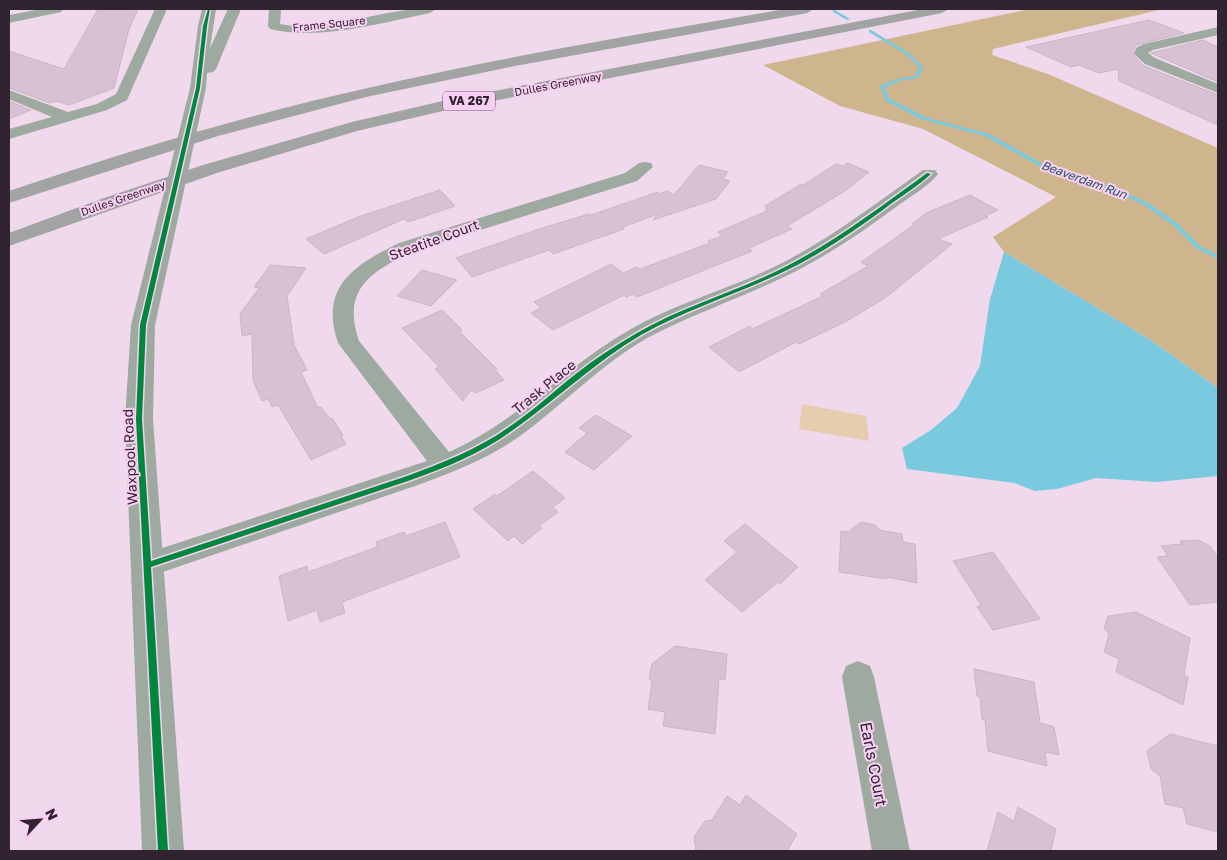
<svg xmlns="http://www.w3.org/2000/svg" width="1227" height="860" viewBox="0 0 1227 860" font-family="'Golos Text',sans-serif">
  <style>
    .green { fill: #e6cdaf }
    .forest { fill: #cfb58d }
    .water { fill: #7acadf }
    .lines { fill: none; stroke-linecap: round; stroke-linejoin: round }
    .stream { fill: #7acadf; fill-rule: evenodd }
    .building { fill: #d8c1d5; stroke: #c8b6c5 }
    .minor { fill: #9ea9a0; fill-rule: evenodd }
    .tertiary { fill: #9ea9a0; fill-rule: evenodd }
    .motorway { fill: #a1a4a3; fill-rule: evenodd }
    .cycleway-casing { stroke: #f9d0f3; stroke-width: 3 }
    .cycleway { fill: #00873e; fill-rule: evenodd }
    .labels { text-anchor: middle; stroke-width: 4; stroke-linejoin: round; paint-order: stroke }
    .far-street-label { font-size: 11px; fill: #322330; stroke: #f9d0f3 }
    .shield { fill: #f9d0f3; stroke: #6e576a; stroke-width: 1 }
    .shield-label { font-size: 12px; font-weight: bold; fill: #322330 }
    .far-water-label { font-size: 12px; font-style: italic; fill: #1e525b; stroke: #f9d0f3 }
    .street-label { font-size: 14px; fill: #322330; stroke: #f9d0f3 }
    .near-street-label { font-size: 16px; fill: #322330; stroke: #f9d0f3 }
  </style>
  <rect width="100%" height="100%" fill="#f0d9ed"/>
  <path class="green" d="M802,404L866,416L869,441L799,429Z"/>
  <path class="forest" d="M1030,9H1163L993,49L992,55L1048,74L1218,148V388L1149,339L1004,252L993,237L1056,197L923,129L840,106L763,65Z"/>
  <path class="water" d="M1004,252L1149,339L1218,388V476L1157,482L1096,478L1057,489L1035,491L1014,483L907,469L902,448L931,430L957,408L980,366L990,299Z"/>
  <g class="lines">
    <path class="stream" d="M833,10H835L850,19L847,20L833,12Z
      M869,30H871L909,53L923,67L918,78L899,81L884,88L890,99L925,117L989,134L1043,164L1121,190L1148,203L1177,223L1200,246L1218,255V259L1196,248L1173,225L1144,205L1117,192L1039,166L985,136L921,119L886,101L880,86L897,79L915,76L919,67L907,55L869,32Z"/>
  </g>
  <path class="building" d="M98,9H138L129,29L114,88L69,105L56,101L50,103L9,88V51L64,69Z
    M1149,20L1184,33L1136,45L1133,55L1144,66L1218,95V125L1119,81L1118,69L1099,73L1079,65L1071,67L1026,47Z
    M1203,40L1218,47V82L1151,53Z
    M9,101L31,110L9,119Z
    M847,163L869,172L845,191L787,226L792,229L749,248L752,251L637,297L633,294L626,297L624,295L553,330L531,313L541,308L534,302L611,264L623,273L637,267L640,269L710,243L708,241L722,236L718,232L767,211L765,206L801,184L803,185L836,164L843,166Z
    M699,165L728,172L723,179L730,181L716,199L653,220L658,214L623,227L624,229L553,254L549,250L472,277L456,258L542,228L589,214L591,215L658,192L660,194L667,191L674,195Z
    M440,190L455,206L408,222L404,219L324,254L306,239L358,217Z
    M970,195L998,210L985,216L988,217L938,239L952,244L885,298L847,321L799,344L796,342L739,372L709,347L750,326L752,329L823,296L820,294L868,266L861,262L914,225L912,224L926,213Z
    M270,265L306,268L287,296L294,345L307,370L301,372L318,408L321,407L330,419L332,418L343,435L341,436L346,444L311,460L278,405L272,407L268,399L262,401L253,380L252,334L242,336L240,314L259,288L254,287Z
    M422,270L457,280L431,306L397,296Z
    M442,310L462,330L459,331L497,369L495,370L504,380L476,393L471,390L463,401L435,369L439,367L402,328Z
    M596,415L632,436L594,470L565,452L587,433L579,428Z
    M533,471L565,498L553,507L558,512L539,526L542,528L522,544L514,536L508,541L473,509L495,494L497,496Z
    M445,522L460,557L342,602L345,613L320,622L317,610L288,621L279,576L307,566L308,572L377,547L376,542L404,532L406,536Z
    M861,522L875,525L879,530L902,534L903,542L915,544L917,583L887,577V579L839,572L841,531L848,532Z
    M745,524L798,567L780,584L778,582L742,612L705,580L737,552L724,541Z
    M1198,540L1210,546L1218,557V602L1190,605L1157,557L1168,556L1161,546L1182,544L1180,541Z
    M993,552L1040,619L993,630L977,607L981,605L953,561Z
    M1136,612L1190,638L1184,675L1188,677L1183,705L1116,672L1119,659L1104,652L1109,634L1104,628L1108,616Z
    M675,646L727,654L725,680L719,679L715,734L663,726L665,712L648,709L652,683L649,678L652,664Z
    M974,669L1034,682L1040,723L1054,727L1059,755L1045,752L1047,766L988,751L985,720L982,719L980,697L977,696Z
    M1170,734L1218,746V832L1187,824L1183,808L1165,804L1160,776L1151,769L1147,751Z
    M746,795L797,834L787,851H696L694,837L705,821L712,820L727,796L740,805Z
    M1018,807L1056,829L1051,851H987L998,812L1014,821Z"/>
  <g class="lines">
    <path class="minor" d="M41,9H63L61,12L9,23V15Z
      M155,9H167L127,100L107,110L9,139V129L52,117L9,99V90L68,112L97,104L116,94Z
      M269,9H281L280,24C329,34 386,6 436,9L430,13C381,23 318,41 270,29L268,26Z
      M1218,27V35L1153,50L1148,53L1155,58L1218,84V93L1145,64L1134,54L1137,47L1144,44Z
      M645,162L651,163L653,167L637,181L413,251C371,272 341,289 359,341L449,452C517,422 567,365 631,329C676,303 727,290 774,267C827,241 874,205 923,170H935L938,174C928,187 909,197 896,207C861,233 824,258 784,277C740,298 693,314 649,337C601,364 564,404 520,436C489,458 454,472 418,485L148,577L138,574L133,565L138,556L427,461L338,343C319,287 354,265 399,243L625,173L639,163Z
      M858,661L870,666L874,677L910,851H872L842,677L846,666Z"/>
    <path class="tertiary" d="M202,9H216L210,48L228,9H241L216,69L213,72L207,73L206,88L155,325L153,419L184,851H142L125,419L131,325L190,88L198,26Z"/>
    <path class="motorway" d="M786,9H814L807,13L515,66L366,97L218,136L9,203V191C127,151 246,115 368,88C506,56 646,33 786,9Z
      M923,9H949L942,13L447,110L357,131L217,173L9,246V233L101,199L203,165L352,122L447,100Z"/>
    <defs>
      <path id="cycleway" d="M208,9H210L207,26L200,88L146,325L142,419L151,561L407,476C442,463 478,449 509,427C533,411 554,391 577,373C596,358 616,345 637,333C682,307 732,293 779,270C832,244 879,208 927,173L931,174C919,185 905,194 892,203C856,230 820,255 779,274C734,295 685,310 641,335C594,363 557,399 513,430C482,453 447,467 411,480L151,567L168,851H158L136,419L140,325L196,88L203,26Z"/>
    </defs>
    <use href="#cycleway" class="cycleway-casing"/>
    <use href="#cycleway" class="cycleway"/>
  </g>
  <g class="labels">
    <g class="far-street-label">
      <text transform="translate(329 24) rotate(-6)" y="4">Frame Square</text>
      <text transform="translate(558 84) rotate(-11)" y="4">Dulles Greenway</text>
      <text transform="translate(123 198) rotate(-19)" y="4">Dulles Greenway</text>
    </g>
    <rect class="shield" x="443" y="91.5" width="52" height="19" rx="4"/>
    <g class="shield-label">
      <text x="469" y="105">VA 267</text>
    </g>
    <g class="far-water-label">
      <text transform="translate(1084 180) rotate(20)" y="4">Beaverdam Run</text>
    </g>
    <g class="street-label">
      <text transform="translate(434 240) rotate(-20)" y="5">Steatite Court</text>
      <text transform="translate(544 387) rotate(-39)" y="5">Trask Place</text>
      <text transform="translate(130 457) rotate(-93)" y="5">Waxpool Road</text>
    </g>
    <g class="near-street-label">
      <text transform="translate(874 764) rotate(79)" y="6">Earls Court</text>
    </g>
  </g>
  <rect width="1227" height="860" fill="none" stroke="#322330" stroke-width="20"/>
  <g transform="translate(40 820) rotate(64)" stroke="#f9d0f3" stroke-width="4" paint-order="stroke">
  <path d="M0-4L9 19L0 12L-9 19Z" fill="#322330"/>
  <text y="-8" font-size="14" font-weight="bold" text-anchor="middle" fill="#322330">N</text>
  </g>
</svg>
